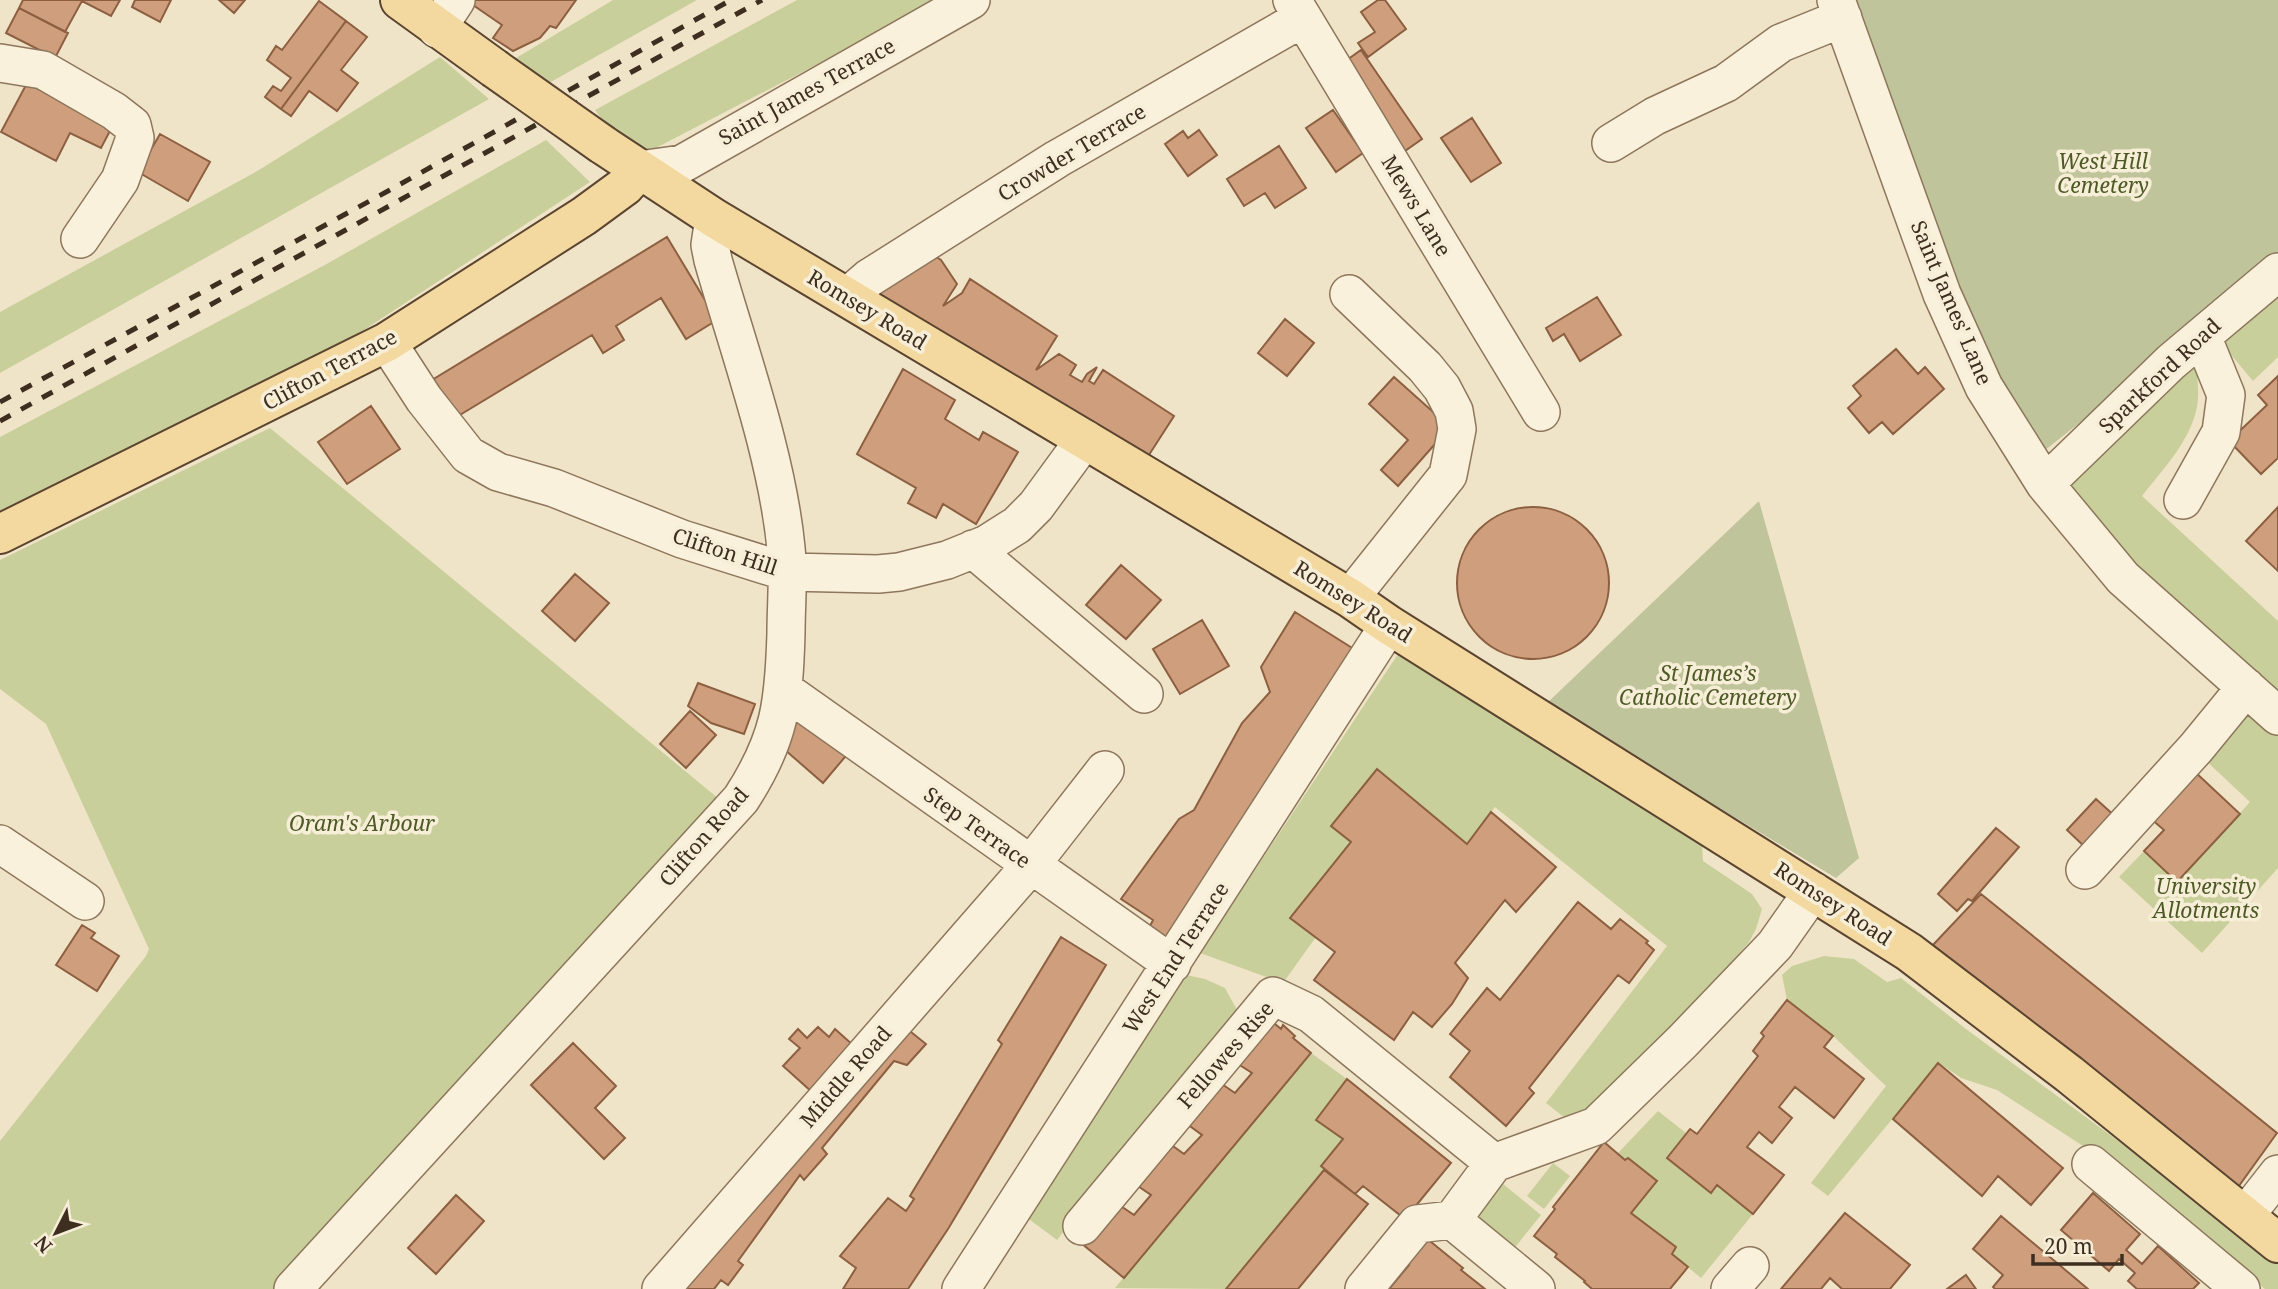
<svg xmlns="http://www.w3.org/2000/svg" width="2278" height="1289" viewBox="0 0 2278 1289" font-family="'Noto Serif',serif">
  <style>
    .green { fill: #c9cf9b }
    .cemetery { fill: #bfc49a }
    .building { fill: #cf9f7d; stroke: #8d5f41; stroke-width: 2 }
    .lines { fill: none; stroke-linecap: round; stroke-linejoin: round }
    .minor-casing { stroke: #8d765c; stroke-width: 40 }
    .major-casing { stroke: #5b4430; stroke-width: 42 }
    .minor { stroke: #faf1dc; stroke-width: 37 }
    .major { stroke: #f3d9a0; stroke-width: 38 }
    .rail { stroke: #3d2e20; stroke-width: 5; stroke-dasharray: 12 12; stroke-linecap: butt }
    .major-bridge-casing { stroke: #5b4430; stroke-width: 42; stroke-linecap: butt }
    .major-bridge { stroke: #f3d9a0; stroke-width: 38 }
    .labels { text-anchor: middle; stroke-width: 7; stroke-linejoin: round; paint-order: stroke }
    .street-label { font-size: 21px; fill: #3d2e20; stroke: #f7eed8 }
    .park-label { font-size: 21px; font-style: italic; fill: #4d5a26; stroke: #f7eed8 }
  </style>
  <rect width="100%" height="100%" fill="#f0e4c8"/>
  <path class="green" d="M613,0H697L549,83L516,58Z
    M797,0H941L652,150L617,140L595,110Z
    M440,57L489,99L0,373V312L259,170Z
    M546,140L590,182L315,362L0,513V437L323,266Z
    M2278,287V357L2253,381L2217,338Z
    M2193,344C2195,361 2199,381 2198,398C2196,435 2164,468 2142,496L2278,621V690L2265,704L2278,716V868L2202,953L2119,877L2144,851L2177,882L2250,802L2203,758L2252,693L2045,484Z
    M270,428L719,799L275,1289H0V1141L146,956L149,949L46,724L0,689V560Z
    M1398,654L1702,846L1703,861L1752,894L1762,909L1756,929L1749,942L1627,1086L1574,1125L1546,1103L1667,946L1495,807L1467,844L1376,769L1332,826L1351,842L1316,937L1283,983L1200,953Z
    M1824,956L1854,959L1887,982L1901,978L1966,1029L2261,1246L2278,1260V1289H2265L2106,1161L1997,1090L1961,1078L1939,1063L1828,1196L1811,1183L1886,1086L1833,1036L1787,1000L1782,975L1792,966Z
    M1186,975L1205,979L1225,988L1237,1010L1057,1240L1026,1217Z
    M1311,1053L1347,1079L1317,1120L1343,1139L1321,1166L1324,1170L1226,1289L1115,1288Z
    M1658,1111L1686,1133L1667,1158L1711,1193L1717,1185L1753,1214L1701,1278L1672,1254L1631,1213L1657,1181L1628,1158L1625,1160L1618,1153Z
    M1553,1163L1570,1176L1544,1209L1527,1196Z
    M1502,1183L1541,1215L1508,1256L1468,1224Z"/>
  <path class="cemetery" d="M1848,0H2278V257L2166,354L2044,451L1988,358L1882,97Z
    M1759,501L1859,858L1836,878L1546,704Z"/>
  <path class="building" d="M23,0H80L82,1L65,32L19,8Z
    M80,0H120L111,16Z
    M135,0H171L160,22L132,7Z
    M219,0H245L234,13Z
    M472,0H576L556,28L550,26L540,38L513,51L493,38L502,25L470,3Z
    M1378,0H1385L1406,29L1368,57L1358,43L1375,32L1361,12Z
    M319,1L346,21L281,109L265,97L273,86L281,91L291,78L267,60L276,46L282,50Z
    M19,8L68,33L55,58L6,33Z
    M346,21L367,37L341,70L358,83L337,111L309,91L291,116L281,109Z
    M1361,50L1422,139L1402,153L1340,65Z
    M27,83L112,127L101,148L70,133L56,161L1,132Z
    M1333,110L1363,153L1336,172L1306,128Z
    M1472,118L1501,163L1471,182L1441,138Z
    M1199,130L1217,155L1188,176L1165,144L1183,131L1188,138Z
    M160,134L210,162L188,201L138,172Z
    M1279,146L1306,188L1275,208L1265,193L1244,206L1227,179Z
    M667,237L717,320L686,339L661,298L616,326L624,340L603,353L592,335L450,421L427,383Z
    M927,251L941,260L957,284L943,306L962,293L970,279L1057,336L1036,370L1059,354L1076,365L1070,375L1082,382L1087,374L1097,367L1089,381L1094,384L1103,370L1174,416L1147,458L872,290Z
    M1597,297L1621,335L1580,361L1564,334L1553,341L1546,328Z
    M1285,319L1314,343L1287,376L1258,353Z
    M1896,349L1918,374L1925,367L1944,389L1893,434L1882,422L1869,433L1848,408L1861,396L1853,386Z
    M903,369L955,400L945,419L979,440L983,432L1018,452L976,524L943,504L936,518L908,503L916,488L857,454Z
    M2278,376V458L2261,474L2229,441L2267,405L2258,395Z
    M1394,377L1450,427L1398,486L1381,470L1408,440L1369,404Z
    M371,406L400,449L347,484L318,442Z
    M1457 583a76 76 0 1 1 152 0a76 76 0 1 1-152 0Z
    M2278,507V571L2246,541Z
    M1121,565L1161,600L1126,639L1086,605Z
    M575,574L609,603L575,641L542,611Z
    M1295,612L1357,651L1167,947L1146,934L1153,920L1121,899L1179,819L1194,810L1242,723L1270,692L1261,667Z
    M1202,620L1229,666L1180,694L1153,649Z
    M698,683L755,704L744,734L711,723L688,706Z
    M690,711L716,735L686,768L660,744Z
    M804,711L850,751L823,783L777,743Z
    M1377,769L1467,844L1491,812L1556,867L1516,912L1505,900L1455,963L1468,978L1452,1004L1432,1027L1413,1012L1394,1040L1314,980L1335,952L1290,918L1351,842L1331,826Z
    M2194,771L2240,814L2177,882L2144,851L2164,830L2150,818Z
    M2096,799L2117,818L2087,849L2067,830Z
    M1996,828L2019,847L1972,901L1968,899L1957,911L1938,894Z
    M1981,894L2277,1133L2236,1190L1932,946Z
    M1578,902L1611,929L1620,919L1648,941L1646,943L1654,950L1629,983L1618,975L1529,1088L1534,1093L1506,1126L1450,1077L1470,1051L1450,1034L1487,988L1500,1000Z
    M82,925L95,933L91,938L119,956L97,991L56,965Z
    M1061,937L1106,965L948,1229L908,1289H843L856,1268L840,1256L888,1198L906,1211L914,1199L910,1196L1002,1044L998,1040Z
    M1787,1000L1833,1036L1824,1047L1864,1079L1834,1118L1795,1087L1779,1107L1792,1118L1772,1143L1759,1132L1747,1147L1784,1175L1753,1214L1717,1185L1711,1193L1667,1158L1690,1129L1697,1134L1758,1056L1753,1051L1764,1036L1761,1033Z
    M1269,1019L1281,1029L1283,1025L1295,1036L1293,1038L1311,1053L1124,1278L1081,1243L1115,1202L1134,1215L1151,1195L1132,1182L1166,1141L1184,1154L1202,1135L1183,1121L1216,1080L1235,1093L1252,1073L1235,1062Z
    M901,1024L926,1044L907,1065L894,1061L822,1148L827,1154L804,1180L800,1175L738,1261L743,1265L728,1285L721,1280L714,1289H670Z
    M818,1027L829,1037L835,1029L854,1046L812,1092L783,1066L800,1048L789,1039L798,1029L807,1038Z
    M573,1043L616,1086L595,1108L625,1138L604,1159L531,1085Z
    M1938,1063L2063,1168L2031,1205L1998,1176L1982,1196L1893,1119Z
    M1347,1079L1451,1163L1405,1219L1363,1186L1355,1194L1321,1166L1343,1139L1316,1120Z
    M1604,1142L1625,1160L1628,1158L1657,1181L1631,1213L1676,1247L1672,1254L1688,1267L1670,1289H1592L1584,1282L1585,1281L1555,1257L1557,1254L1534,1236L1555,1209L1553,1207Z
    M1324,1170L1368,1204L1298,1289H1226Z
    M2093,1193L2140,1234L2126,1250L2142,1264L2158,1246L2199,1283L2193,1289H2137L2128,1281L2135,1273L2119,1259L2109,1271L2061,1230Z
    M456,1195L484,1221L436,1274L408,1248Z
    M1845,1213L1910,1265L1890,1289H1842L1830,1278L1821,1289H1781Z
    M2001,1216L2088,1289H1995L1993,1287L2003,1275L1973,1249Z
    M1425,1237L1463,1268L1461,1270L1485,1289H1389L1409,1265L1405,1261Z
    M1966,1275L1976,1289H1947Z"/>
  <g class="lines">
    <defs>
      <path id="minor" d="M1292,0L1541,412
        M1836,0L1942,294L1984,387L2045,484L2123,578L2278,716
        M437,29L456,0
        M0,63L43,70L114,111L132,125L135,138L120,180L80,239
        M1611,143L1655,116L1726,83L1781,43L1843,18
        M639,170L682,164L971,0
        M1349,294L1425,367L1442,388L1454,411L1457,429L1448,475L1350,598
        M847,297L869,278L1057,159L1303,18
        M387,342L424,399L468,455L498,472L554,488L682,539L787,572L878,574L899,572L947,560L987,544L1017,525L1036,506L1085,439
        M2045,484L2171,362L2278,272
        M2183,500L2221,432L2226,395L2202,336
        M973,549L1144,694
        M784,690L1172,964
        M0,844L85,901
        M2085,870L2196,748L2246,687
        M2091,1164L2241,1289
        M2245,1216L2278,1174
        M1452,1220L1536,1289
        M1082,1226L1273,996L1311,1014L1494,1163
        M293,1289L741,799C780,739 784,703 786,633C786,605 789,576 786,548C777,455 739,351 713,260L710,245L714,218
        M661,1289L1030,866L1105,770
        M961,1289L1389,625
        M1364,1289L1417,1224L1452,1220L1494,1163L1596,1126L1683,1041L1775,945L1813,891
        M1730,1289L1750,1266"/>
      <path id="major" d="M400,0L494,68
        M603,145L714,218L1350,598L1389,625L1909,952L2069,1074L2278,1243
        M0,534L387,342L584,216L625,186L639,170"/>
    </defs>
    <use href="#minor" class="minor-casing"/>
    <use href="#major" class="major-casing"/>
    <use href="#minor" class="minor"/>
    <use href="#major" class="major"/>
    <path class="rail" d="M0,402L388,191L731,0
      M0,421L762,0"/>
    <defs>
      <path id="major-bridge" d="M494,68L603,145"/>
    </defs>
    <use href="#major-bridge" class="major-bridge-casing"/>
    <use href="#major-bridge" class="major-bridge"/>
  </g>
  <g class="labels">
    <g class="street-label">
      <text transform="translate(807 92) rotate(-29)" y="7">Saint James Terrace</text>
      <text transform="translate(1072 153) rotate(-31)" y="7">Crowder Terrace</text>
      <text transform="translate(1416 206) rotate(59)" y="7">Mews Lane</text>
      <text transform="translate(1951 303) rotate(67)" y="7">Saint James' Lane</text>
      <text transform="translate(867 310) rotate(31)" y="7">Romsey Road</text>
      <text transform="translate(330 370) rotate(-28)" y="7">Clifton Terrace</text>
      <text transform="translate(2160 376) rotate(-43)" y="7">Sparkford Road</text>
      <text transform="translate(725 552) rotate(18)" y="7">Clifton Hill</text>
      <text transform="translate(1353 602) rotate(32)" y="7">Romsey Road</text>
      <text transform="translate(977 828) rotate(35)" y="7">Step Terrace</text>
      <text transform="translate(704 837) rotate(-49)" y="7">Clifton Road</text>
      <text transform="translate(1833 904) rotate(33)" y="7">Romsey Road</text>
      <text transform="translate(1176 958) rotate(-57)" y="7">West End Terrace</text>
      <text transform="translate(1226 1055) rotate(-49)" y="7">Fellowes Rise</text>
      <text transform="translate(846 1077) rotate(-49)" y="7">Middle Road</text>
    </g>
    <g class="park-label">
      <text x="2103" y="169">West Hill<tspan x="2103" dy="24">Cemetery</tspan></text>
      <text x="1708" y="681">St James’s<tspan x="1708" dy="24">Catholic Cemetery</tspan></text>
      <text x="362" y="831">Oram's Arbour</text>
      <text x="2206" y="894">University<tspan x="2206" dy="24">Allotments</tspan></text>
    </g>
  </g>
  <g transform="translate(56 1233) rotate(228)" stroke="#f7eed8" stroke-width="5" paint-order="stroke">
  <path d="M0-5L12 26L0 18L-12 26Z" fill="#3d2e20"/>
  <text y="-10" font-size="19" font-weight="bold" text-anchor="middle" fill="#3d2e20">N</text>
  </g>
  <path d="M2033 1254v10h89v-10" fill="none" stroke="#3d2e20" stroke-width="3.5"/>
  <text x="2044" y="1254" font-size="21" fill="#3d2e20" stroke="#f7eed8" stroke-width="5" paint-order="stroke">20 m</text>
</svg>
